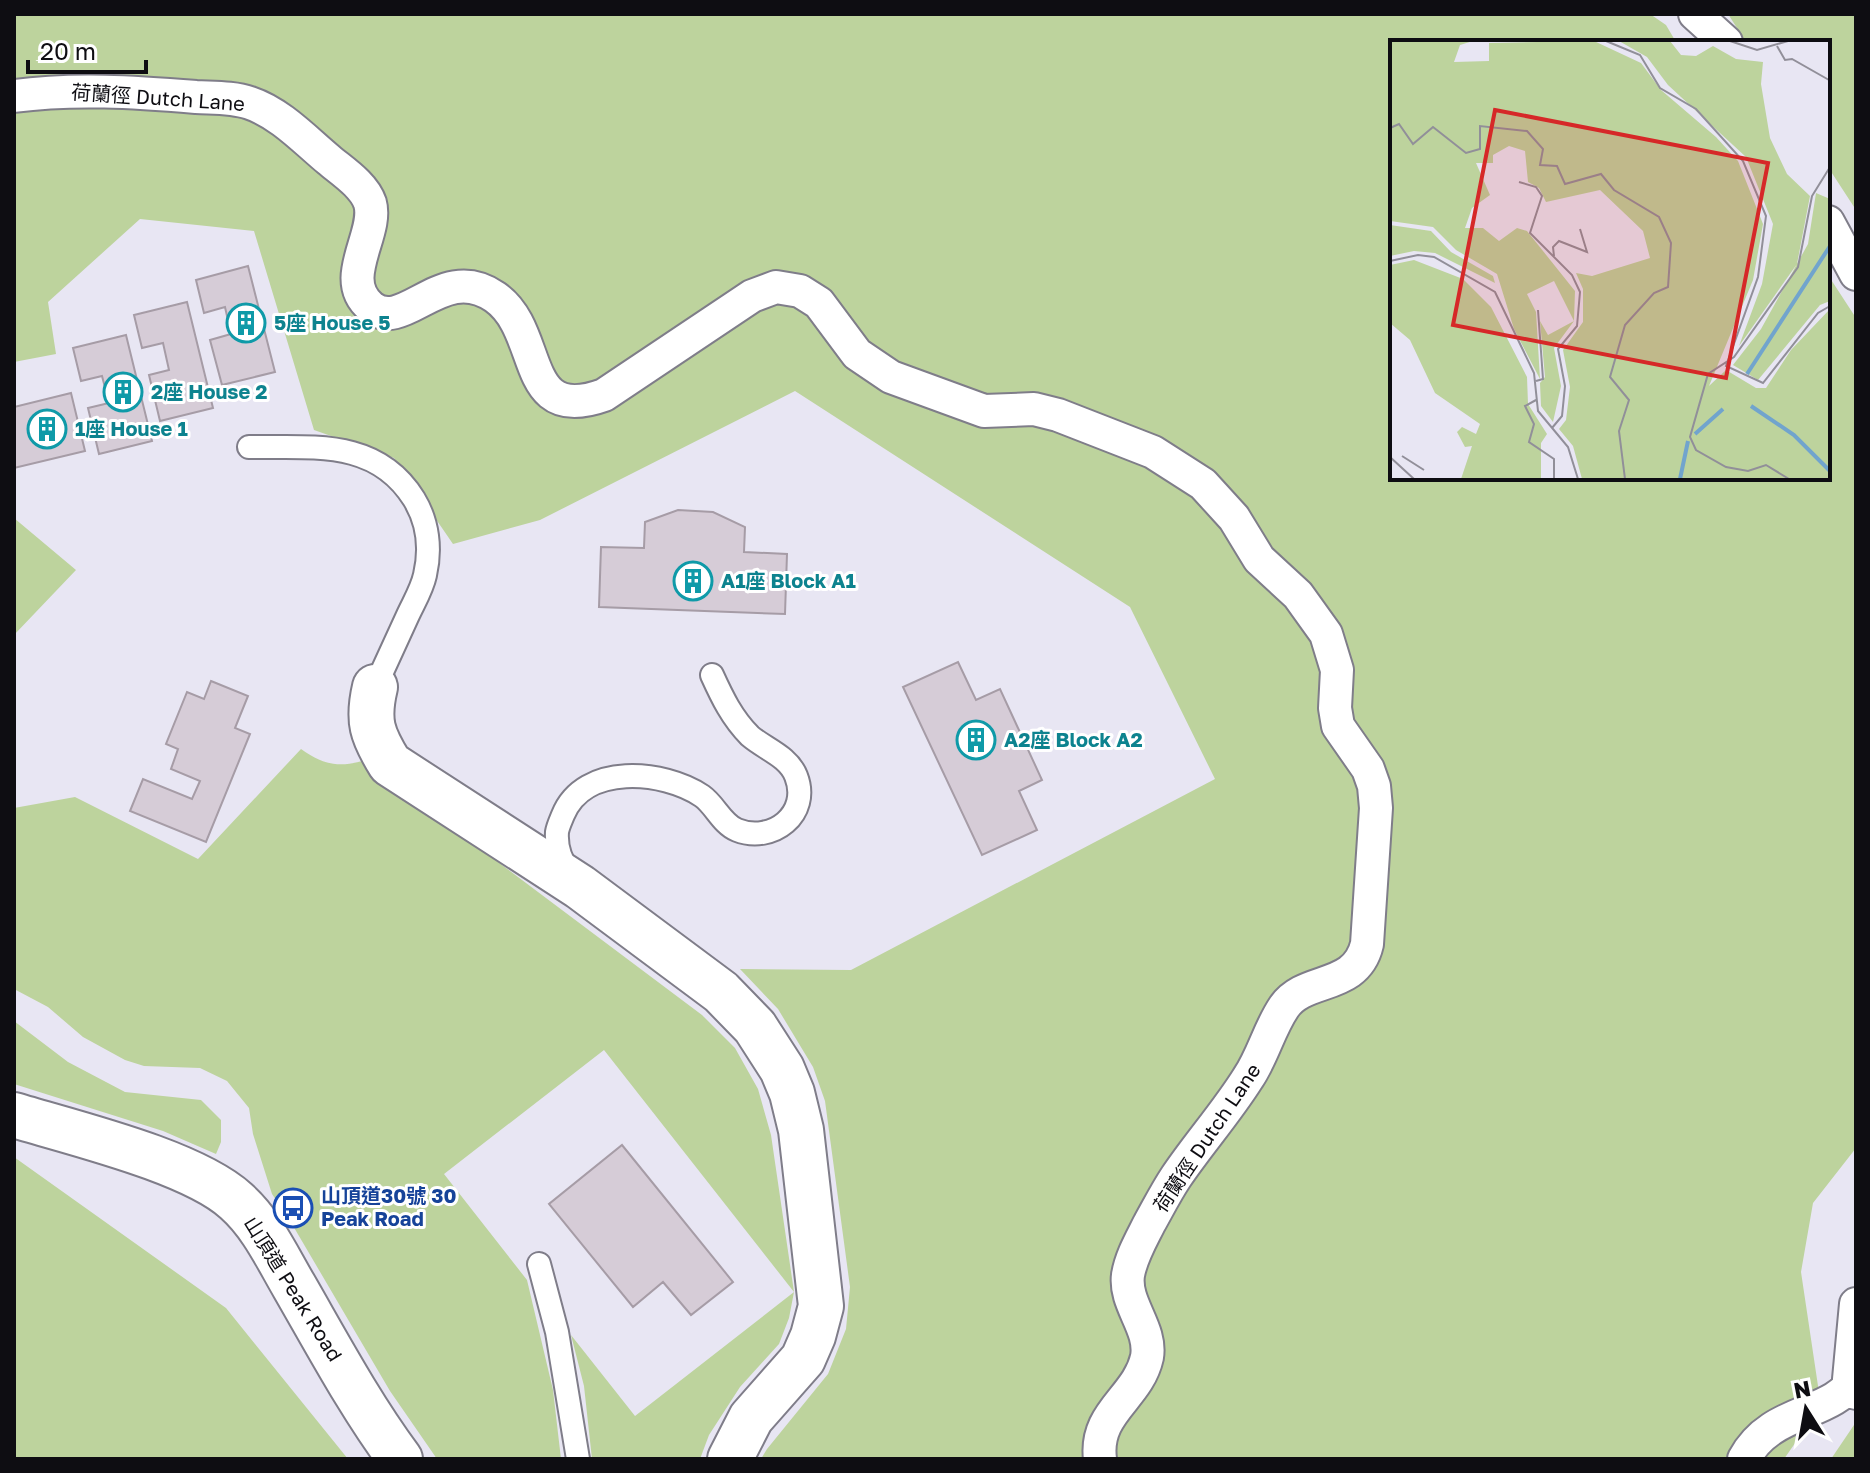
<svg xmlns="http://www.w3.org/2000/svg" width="1870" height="1473" viewBox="0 0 1870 1473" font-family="'Golos Text','Noto Sans TC',sans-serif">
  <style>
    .green { fill: #bdd39d }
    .building { fill: #d6ccd7; stroke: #a69ca6; stroke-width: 2 }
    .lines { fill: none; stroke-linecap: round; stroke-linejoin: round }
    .service-casing { stroke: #7f7d89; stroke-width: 26 }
    .pedestrian-casing { stroke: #7f7d89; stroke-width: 36 }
    .minor-casing { stroke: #7f7d89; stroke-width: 48 }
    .secondary-casing { stroke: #7f7d89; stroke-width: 48 }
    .service { stroke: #fff; stroke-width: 22 }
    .pedestrian { stroke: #fff; stroke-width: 32 }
    .minor { stroke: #fff; stroke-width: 44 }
    .secondary { stroke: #fff; stroke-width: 44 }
    .labels { text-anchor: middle; stroke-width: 6; stroke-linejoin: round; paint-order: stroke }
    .street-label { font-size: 20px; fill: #0e0d12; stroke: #fff }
    .culture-label { font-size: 20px; font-weight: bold; fill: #0d838f; stroke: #fff; text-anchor: start }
    .transit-label { font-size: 20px; font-weight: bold; fill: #164399; stroke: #fff; text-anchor: start }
    .inset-river { fill: none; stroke: #71a4cd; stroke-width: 4 }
    .inset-road { fill: none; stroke: #918f99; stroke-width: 2 }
    .view { fill: #d62828; fill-opacity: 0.15; stroke: #d62828; stroke-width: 4 }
    .inset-edge { fill: none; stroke: #0e0d12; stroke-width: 4 }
  </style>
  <rect width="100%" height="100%" fill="#e8e6f3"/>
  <path class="green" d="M14,14H1650L1666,25L1676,42H1392V478H1828V275L1856,318V1148L1813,1203L1801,1272L1821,1406L1784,1459H761L767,1449L828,1374L846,1329L850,1287L825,1101L813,1067L778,1009L740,969L851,970L1215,779L1130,607L795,391L540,520L453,544L394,458L314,430L254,231L140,219L48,302L56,354L14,362Z
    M1728,14H1856V210L1828,167V42H1746Z
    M14,518L76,570L14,635Z
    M301,749C325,766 341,768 369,759L434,814L702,1015L735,1048L758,1089L771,1135L794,1292L789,1318L779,1344L740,1387L709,1435L700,1459H592L584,1386L571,1335L635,1416L794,1292L604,1050L444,1174L527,1280L553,1390L561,1459H437L390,1391L289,1219L272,1194L253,1134L249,1108L227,1081L200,1068L144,1066L125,1060L83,1037L48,1007L14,989V808L75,797L198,859Z
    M14,1021L68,1062L125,1092L201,1100L221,1120V1142L216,1154L163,1131L14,1084Z
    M14,1157L226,1308L348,1459H14Z
    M1856,1422V1459H1831Z"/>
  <path class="building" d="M248,266L275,372L222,385L210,340L231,334L225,307L204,313L196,280Z
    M187,302L213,408L160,421L149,375L169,370L163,343L142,348L134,315Z
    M126,335L152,441L99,454L88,408L109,403L102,376L81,381L73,348Z
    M71,393L85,451L14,468V407Z
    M678,510L713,512L745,527L744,552L787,554L785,614L599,607L601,547L644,548L645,522Z
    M958,662L976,700L1000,689L1042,780L1019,791L1037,830L982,855L903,687Z
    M211,681L248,696L235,728L250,734L206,842L130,811L143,779L192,799L200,781L171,769L178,749L166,744L187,692L204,699Z
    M622,1145L733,1282L691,1315L663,1282L633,1307L549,1204Z"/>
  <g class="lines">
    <defs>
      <path id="service" d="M249,447C312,448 376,438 414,499C428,522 431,549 425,575C422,589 414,602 408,615C397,639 386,663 375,687
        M569,872C561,861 556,846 557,832C558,826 561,820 563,815C584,763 663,770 702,796C715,805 722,824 737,830C772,844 811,814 796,776C788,756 765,749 750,736C732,718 722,697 712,675
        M539,1264L557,1332L578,1459"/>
      <path id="pedestrian" d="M1695,14L1726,42
        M14,96C74,88 135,92 196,97C213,98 233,97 250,103C280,113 305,140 329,160C342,171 364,185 370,203C379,234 337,279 371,307C405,334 442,260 495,297C545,332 518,426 604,395L752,296L776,287L800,291L819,303L857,354L891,377L984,411L1034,409L1058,415L1153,452L1203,484L1234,518L1259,559L1298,595L1326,634L1337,670L1335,708L1338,726L1368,769L1374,786L1376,808L1367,944C1356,991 1305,976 1284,1007C1269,1029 1263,1056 1248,1078C1226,1113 1199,1143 1176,1177C1166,1192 1158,1208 1149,1224C1141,1240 1131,1257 1128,1275C1124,1304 1152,1328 1147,1357C1138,1398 1094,1412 1100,1459
        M1828,222L1856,274
        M1856,1304L1848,1390L1856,1393
        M1744,1459C1771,1408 1831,1417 1856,1378"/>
      <path id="minor" d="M375,687C367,721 372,735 390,764L580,887L721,992L755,1027L782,1069L792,1093L801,1130L821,1306L813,1336L803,1359L751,1418L730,1459"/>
      <path id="secondary" d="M14,1115C73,1133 192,1161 236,1201C262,1224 277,1257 294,1286C328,1345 360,1405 400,1459"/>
    </defs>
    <use href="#service" class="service-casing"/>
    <use href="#pedestrian" class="pedestrian-casing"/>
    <use href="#minor" class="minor-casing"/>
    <use href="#secondary" class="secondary-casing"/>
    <use href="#service" class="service"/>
    <use href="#pedestrian" class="pedestrian"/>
    <use href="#minor" class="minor"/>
    <use href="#secondary" class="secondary"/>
  </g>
  <defs>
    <symbol id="building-ring" viewBox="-11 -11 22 22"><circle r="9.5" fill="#fff" stroke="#0f9aa8" stroke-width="1.5"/><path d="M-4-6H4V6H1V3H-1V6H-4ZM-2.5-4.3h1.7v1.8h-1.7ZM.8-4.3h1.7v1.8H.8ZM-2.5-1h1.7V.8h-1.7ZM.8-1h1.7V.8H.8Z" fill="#0f9aa8"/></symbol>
    <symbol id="bus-ring" viewBox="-11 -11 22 22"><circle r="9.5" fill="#fff" stroke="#1a4fb4" stroke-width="1.5"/><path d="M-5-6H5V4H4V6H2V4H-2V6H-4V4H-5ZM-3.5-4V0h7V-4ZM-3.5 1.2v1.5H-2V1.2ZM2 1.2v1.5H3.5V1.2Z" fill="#1a4fb4"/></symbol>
  </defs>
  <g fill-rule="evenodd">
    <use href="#building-ring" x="224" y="301" width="44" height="44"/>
    <use href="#building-ring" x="101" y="370" width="44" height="44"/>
    <use href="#building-ring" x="25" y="407" width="44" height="44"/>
    <use href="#building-ring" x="671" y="559" width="44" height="44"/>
    <use href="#building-ring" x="954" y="718" width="44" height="44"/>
    <use href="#bus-ring" x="271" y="1186" width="44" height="44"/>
  </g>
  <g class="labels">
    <g class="street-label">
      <text transform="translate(158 98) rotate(4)" y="7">荷蘭徑 Dutch Lane</text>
      <text transform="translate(1207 1138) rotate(-56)" y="7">荷蘭徑 Dutch Lane</text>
      <text transform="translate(293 1289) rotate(58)" y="7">山頂道 Peak Road</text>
    </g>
    <g class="culture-label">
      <text x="274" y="330">5座 House 5</text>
      <text x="151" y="399">2座 House 2</text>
      <text x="75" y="436">1座 House 1</text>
      <text x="721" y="588">A1座 Block A1</text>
      <text x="1004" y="747">A2座 Block A2</text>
    </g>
    <g class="transit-label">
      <text x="321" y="1203">山頂道30號 30<tspan x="321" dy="23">Peak Road</tspan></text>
    </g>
  </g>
  <g transform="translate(1390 40)">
    <rect width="440" height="440" fill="#e8e6f3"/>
    <path d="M0,1H83L70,5L64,22L99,21V3L204,1L251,23L271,50L326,97L348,121L373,184L363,240L319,346L336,330L366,348H376L401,310L440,269V439H192L183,406L169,389L176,380L180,347L173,310L193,282V249L186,233L202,236L260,218L253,191L210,150L156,162L149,148L138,142L135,111L119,106L103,115V123H86L100,155L82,168L75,188H93L109,201L127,188L137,191L185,251L184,281L164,308L171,346L163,382L151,366L150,343L155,337L150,281L158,295L184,281L164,241L137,254L146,272L150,339L124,289L107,234L66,210L43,187L0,181ZM229,1H280L291,15L306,16L323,6L346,19L373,22L371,44L380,98L397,134L420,156L407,224L349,306L372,244L383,184L356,117L278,45L257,17ZM426,153L440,159V261L430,265L368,340L343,325L371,289L418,204ZM0,185L41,191L61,212L103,236L105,243L45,213L24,211L0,216ZM24,220L73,239L101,267L137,337L138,364L157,394L151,403V439H71L82,406L75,407L67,392L72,387L86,394L90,384L45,353L20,300L0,283V225Z" fill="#bdd39d"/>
    <path class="inset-river" d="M357,334L440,206M361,366L404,395L440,431M305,394L333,369M290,439L298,401"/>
    <path class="inset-road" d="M216,1L250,15L270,48L306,69L353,121L376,176L368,237L336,326L373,343L428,273L440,266M340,1L367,10L398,1M387,6L395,20L402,19L439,40M0,88L9,84L23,104L43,87L76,113L90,109V86L137,91L153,109L150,125L167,126L175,144L211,134L224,150L269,177L281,203L278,247L264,253L235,285L220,337L239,360L229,391L235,439M129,142L146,147L152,156L140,193L182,235L190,252L187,286L168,309L175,346L172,376L162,388M164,216L163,207L169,201L197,212L190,189M0,221L28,215L44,217L105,252L144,333L148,371L178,407L188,439M146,341L153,339L148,270M146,360L135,366L144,384L139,402L164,419V439M12,416L34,430M0,417L24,439M399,439L376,425L358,431L336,427L306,410L300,397L318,334L344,317L408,227L422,156L440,127"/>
    <path class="view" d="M105,70L378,123L336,338L63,285Z"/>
    <rect width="440" height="440" class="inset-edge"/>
  </g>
  <rect width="1870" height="1473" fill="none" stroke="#0e0d12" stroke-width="32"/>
  <g transform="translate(1806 1409) rotate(349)" stroke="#ffffff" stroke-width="6" paint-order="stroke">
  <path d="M0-6L14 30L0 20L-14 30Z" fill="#0e0d12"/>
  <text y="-12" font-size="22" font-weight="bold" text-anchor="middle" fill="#0e0d12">N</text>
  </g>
  <path d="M28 60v12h118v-12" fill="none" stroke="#0e0d12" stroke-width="4"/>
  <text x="40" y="60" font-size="24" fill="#0e0d12" stroke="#ffffff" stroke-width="6" paint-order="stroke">20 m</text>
</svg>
